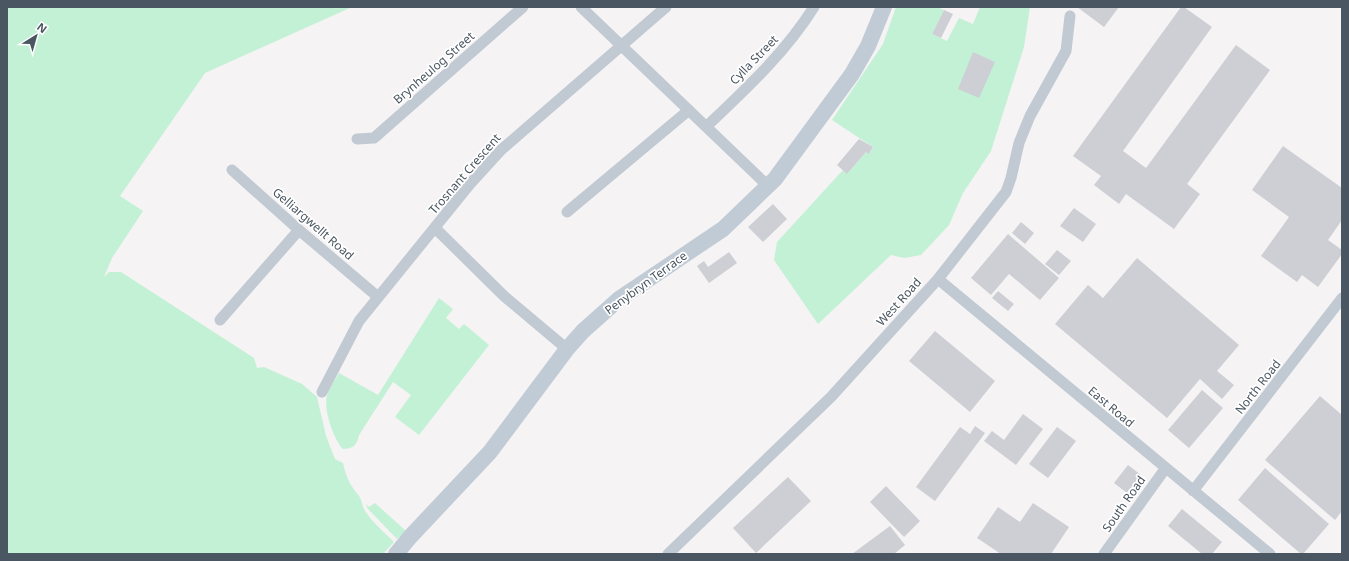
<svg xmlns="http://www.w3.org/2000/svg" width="1349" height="561" viewBox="0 0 1349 561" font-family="'Noto Sans',sans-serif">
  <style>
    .green { fill: #c3f1d5 }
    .building { fill: #cdcfd5 }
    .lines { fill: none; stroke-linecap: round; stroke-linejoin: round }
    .street { stroke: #c1cad2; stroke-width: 11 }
    .secondary { stroke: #c1cbd6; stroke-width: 16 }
    .labels { text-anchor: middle; stroke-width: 3.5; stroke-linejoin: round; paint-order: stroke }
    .street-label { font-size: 12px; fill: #4a5661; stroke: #fff }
  </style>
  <rect width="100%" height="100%" fill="#f5f3f3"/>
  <path class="green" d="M7,7H352L205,73L120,196L143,211L112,258L104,277L109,272H121L254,358L257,368L264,367L302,384L317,397L326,436L335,459L343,463C346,477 350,485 359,496C362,500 362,506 365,511C373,523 384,532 394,542L383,554H7Z
    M896,7H937L944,10L932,34L947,41L959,18L973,24L980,7H1030L1024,47L991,151L963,193L949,225L921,255L904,258L891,255L818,324L774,260L777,242L843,170L847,174L866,152L870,153L873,147L832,120L883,44Z
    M439,298L453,309L446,318L459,329L464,324L489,345L419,435L395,417L411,395L393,382L359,435C357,444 354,449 343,449C334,440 323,409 327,396C329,388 335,380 339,373L378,395Z
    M375,503L406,531L397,539L368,509L366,504L369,507Z"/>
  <path class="building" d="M1077,7H1119L1104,27Z
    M1181,7H1184L1212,27L1123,151L1146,168L1236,45L1270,70L1187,184L1200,194L1174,229L1126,194L1119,204L1094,185L1101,176L1073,156Z
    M944,10L953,14L941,38L932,34Z
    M973,52L995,62L979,98L958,89Z
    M859,139L873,147L869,154L866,152L847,174L837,165Z
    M1283,146L1342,188V220L1328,240L1342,250V254L1318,287L1302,275L1297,282L1261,256L1289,217L1252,190Z
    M773,204L787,219L763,242L748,227Z
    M1074,208L1096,224L1083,242L1060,226Z
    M1021,222L1034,233L1025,244L1012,233Z
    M1008,234L1059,278L1040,300L1009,274L991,295L971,278Z
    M1057,250L1071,261L1059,275L1045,264Z
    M729,252L737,263L709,283L697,266L704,261L708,267Z
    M1137,258L1239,345L1217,371L1234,385L1222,399L1200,379L1167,418L1055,324L1088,285L1103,298Z
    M998,291L1014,304L1008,311L992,298Z
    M935,331L995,381L970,412L909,361Z
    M1202,390L1223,408L1189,448L1168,430Z
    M1320,396L1342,415V511L1335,520L1265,460Z
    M1023,414L1043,429L1016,465L984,441L992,431L1004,440Z
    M975,426L985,433L935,501L916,487L960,427L970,434Z
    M1057,427L1076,441L1048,478L1029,464Z
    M1128,465L1141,475L1127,493L1114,483Z
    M1265,468L1329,524L1303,554H1301L1238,500Z
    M788,477L811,501L756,553L733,528Z
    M886,486L920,521L904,537L870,502Z
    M1033,503L1069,527L1051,554H1001L977,538L998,507L1020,522Z
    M1182,509L1222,542L1212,554H1202L1168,526Z
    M890,526L905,545L894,554H852Z"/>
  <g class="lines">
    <path class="street" d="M581,7L768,186
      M707,126C746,89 785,53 814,7
      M357,139L374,138L523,7
      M232,170L299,230L378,297
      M567,212L689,110
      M435,228L504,296L567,349
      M938,279L1270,554
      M220,320L299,230
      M322,392L359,321L470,184L501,150L666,7
      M1193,491L1342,298
      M668,554L831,397L938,279L1006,192L1011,178L1019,143L1030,116L1066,51L1070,16
      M1104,554L1165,469"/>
    <path class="secondary" d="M396,554L410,537L490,452L567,349L583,331L619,299L723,229L775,179L852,74L868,46L884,7"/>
  </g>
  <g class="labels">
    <g class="street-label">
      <text transform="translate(754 60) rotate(-46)" y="4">Cylla Street</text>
      <text transform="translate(434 68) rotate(-41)" y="4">Brynheulog Street</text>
      <text transform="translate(465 174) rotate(-49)" y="4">Trosnant Crescent</text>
      <text transform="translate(313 224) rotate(41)" y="4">Gelliargwellt Road</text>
      <text transform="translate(646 283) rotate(-36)" y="4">Penybryn Terrace</text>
      <text transform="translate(899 302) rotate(-48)" y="4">West Road</text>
      <text transform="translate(1258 387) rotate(-52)" y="4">North Road</text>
      <text transform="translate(1111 407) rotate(40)" y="4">East Road</text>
      <text transform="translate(1124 504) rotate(-55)" y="4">South Road</text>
    </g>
  </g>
  <rect width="1349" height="561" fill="none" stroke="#4a5661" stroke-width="16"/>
  <g transform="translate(36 36) rotate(37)" stroke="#ffffff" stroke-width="3" paint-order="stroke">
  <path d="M0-3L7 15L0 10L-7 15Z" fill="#4a5661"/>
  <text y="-6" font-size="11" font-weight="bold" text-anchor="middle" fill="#4a5661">N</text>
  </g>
</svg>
